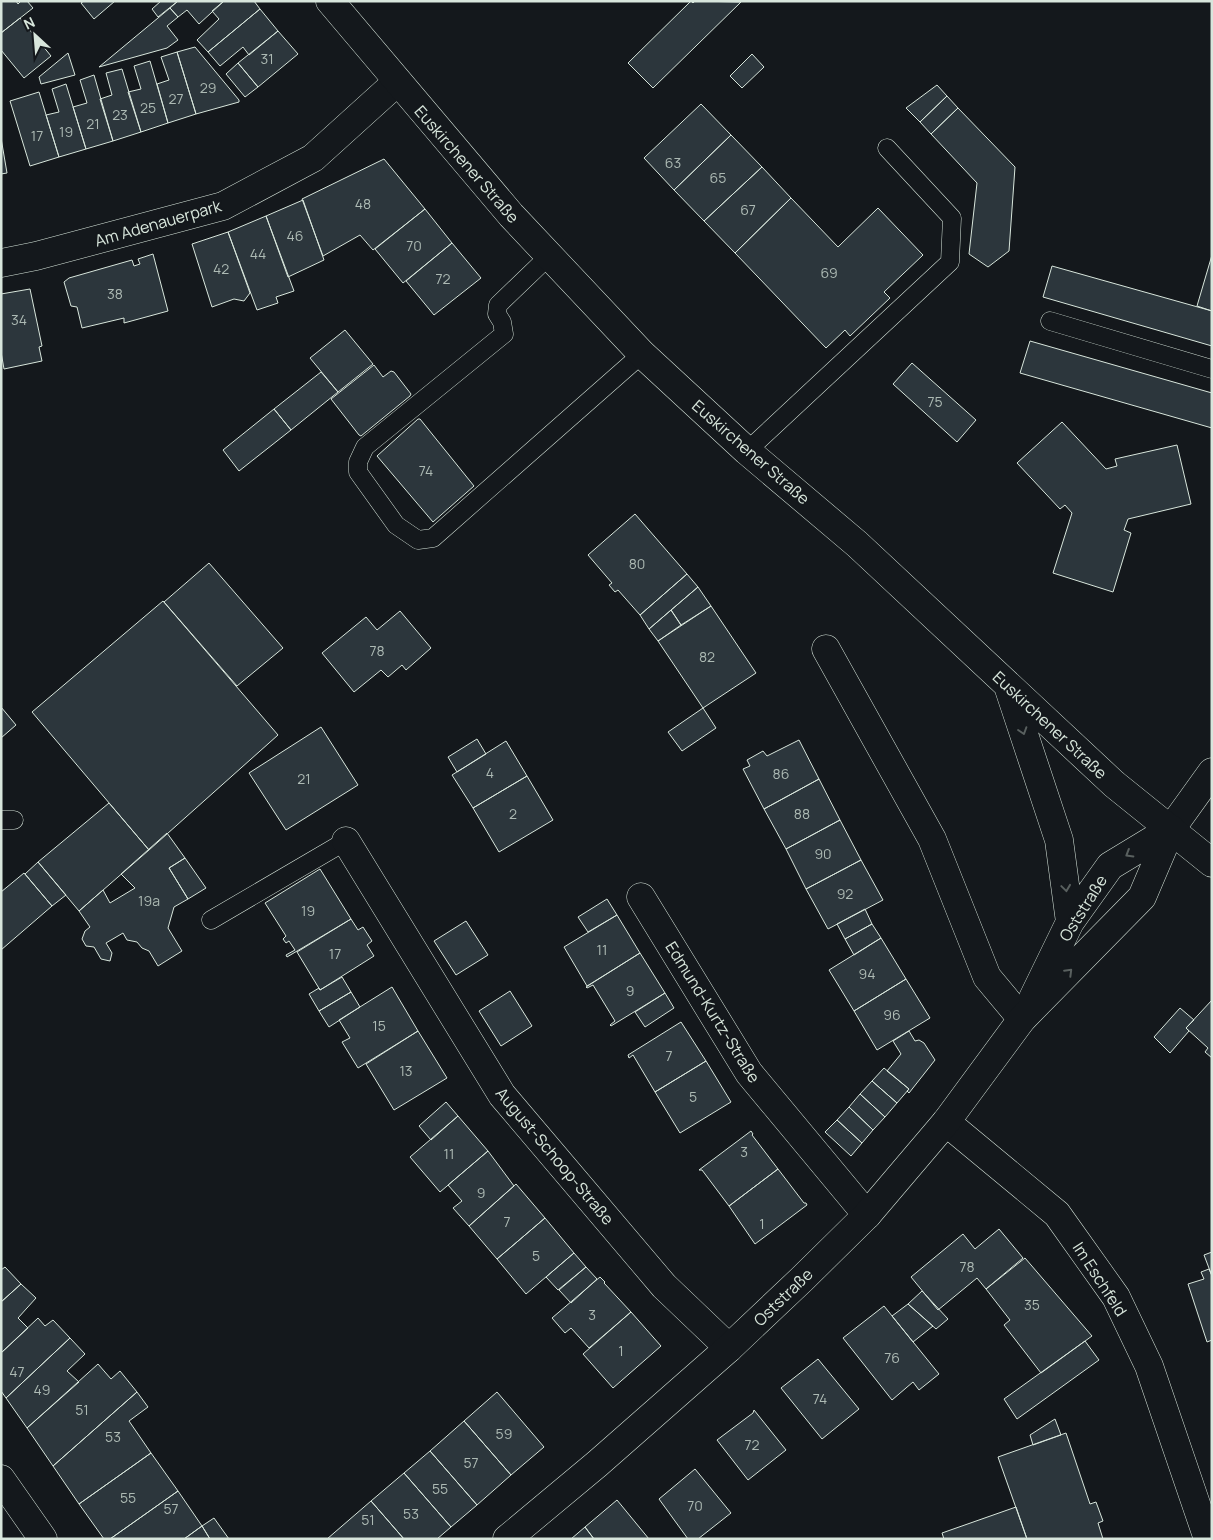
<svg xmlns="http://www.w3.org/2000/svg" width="1213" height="1540" viewBox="0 0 1213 1540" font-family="Manrope,sans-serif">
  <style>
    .building { fill: #2c363c; stroke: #d8e6dc }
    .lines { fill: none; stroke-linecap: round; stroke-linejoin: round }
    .service-casing { stroke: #d8e6dc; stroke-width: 19 }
    .minor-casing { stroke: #d8e6dc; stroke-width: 29 }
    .tertiary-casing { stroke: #d8e6dc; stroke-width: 29 }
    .service { stroke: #14181c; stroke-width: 18 }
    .minor { stroke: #14181c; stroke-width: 28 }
    .tertiary { stroke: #14181c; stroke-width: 28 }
    .oneway { stroke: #59605f }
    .labels { text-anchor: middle; stroke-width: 4; stroke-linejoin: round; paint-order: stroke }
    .number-label { font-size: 14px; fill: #adbab4 }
    .street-label { font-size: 16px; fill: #d8e6dc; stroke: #14181c }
  </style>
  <rect width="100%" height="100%" fill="#14181c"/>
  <path class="building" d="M1,1H16L18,4L21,1H27L33,8L1,33Z
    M84,1H115L94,19L81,3Z
    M161,1H178L158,17L152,9Z
    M178,1H224L199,24L187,10L178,17L170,8Z
    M224,1H254L260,9L208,52L197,40L219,19L212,11Z
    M691,1L693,3L695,1L741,2L653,88L628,63Z
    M170,8L178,17L167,26L178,40L167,48L99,67Z
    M260,9L278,31L249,55L243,47L220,66L208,52Z
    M20,18L51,56L24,78L1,50V33Z
    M278,31L298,54L258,87L238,63Z
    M195,47L239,100V102L196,114L177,52Z
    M177,52L196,114L168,123L157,84L169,80L161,57Z
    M68,53L75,75L41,84L39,77Z
    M752,54L764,67L742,88L730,76Z
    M150,61L168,123L141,132L128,92L141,89L134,66Z
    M238,63L258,87L245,97L226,74Z
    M122,69L141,132L113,141L100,99L112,95L106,73Z
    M94,75L113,141L86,149L73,107L87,103L80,80Z
    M66,84L86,149L59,157L46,115L59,112L52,89Z
    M937,85L947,96L920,122L906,108Z
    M39,92L59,157L30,166L10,101Z
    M947,96L958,108L931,134L920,122Z
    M701,104L731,135L674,190L644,158Z
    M958,108L1015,167L1009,251L988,267L969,254L977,183L931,134Z
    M731,135L762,167L704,221L674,190Z
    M1,138L7,173L1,174Z
    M384,159L425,209L373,250L360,235L323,256L302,199Z
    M762,167L791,198L735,253L704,221Z
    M791,198L838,247L878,208L923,255L884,292L890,298L850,336L845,330L826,348L735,253Z
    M303,200L324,260L288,277L266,216Z
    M425,209L452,243L403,283L375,249Z
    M266,216L294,291L276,297L278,303L257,310L228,232Z
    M228,232L250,293L244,301L234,299L212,307L192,244Z
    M452,243L481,278L434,315L406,281Z
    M153,254L168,311L124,323V318L82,328L77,307L71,306L64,282L69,278L132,260L134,266L140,264L138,259Z
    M1212,255V311L1197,306Z
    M1052,266L1212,311V346L1043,297Z
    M30,289L42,346L39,347L42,361L4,369L1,352V294Z
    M345,330L373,364L338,392L310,358Z
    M1030,341L1212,393V428L1020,373Z
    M912,363L976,420L957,442L893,384Z
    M374,365L383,377L391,371L394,372L411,394L410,396L361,436L359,435L331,399Z
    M321,372L338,392L291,430L274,409Z
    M274,409L291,430L239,471L223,450Z
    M418,419H420L474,486L433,522L377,456Z
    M1062,422L1106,469L1117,466L1115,459L1177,445L1191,504L1128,519L1124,530L1131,533L1113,592L1053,573L1072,513L1065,505L1060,509L1017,463Z
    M635,514L687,574L640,615L618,590L615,592L609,585L612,583L588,555Z
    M209,563L283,648L237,686L164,602Z
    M687,574L698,587L649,629L640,615Z
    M698,587L711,606L681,625L671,610Z
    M163,601L278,735L149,850L32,712Z
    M711,606L756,673L703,708L658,641Z
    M671,610L681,625L658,641L649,629Z
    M400,611L431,648L406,670L402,665L388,677L381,670L354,692L322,653L366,617L377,630Z
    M1,707L16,725L1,738Z
    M703,708L716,728L682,751L668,732Z
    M321,727L358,785L286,830L249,773Z
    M477,739L486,754L457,772L448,757Z
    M799,740L819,779L764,809L743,769L750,766L747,760L763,751L767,756Z
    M506,741L527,776L473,808L452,775Z
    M527,776L553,820L499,852L473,808Z
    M819,779L840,820L786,849L764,809Z
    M109,803L149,850L79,911L38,862Z
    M840,820L861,860L806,889L786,849Z
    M167,833L185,858L169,868L188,899L174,907L168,928L182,951L158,966L149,951L142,948L137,942L127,940L123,933L106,943L112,953L110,961L101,959L94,947L86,946L82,939L85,931L90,927L79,911L103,890L110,903L135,888L121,874Z
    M185,858L206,888L188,899L169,868Z
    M861,860L883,900L828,929L806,889Z
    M38,862L66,895L52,906L25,874Z
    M320,869L351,919L287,957L286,955L295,950L289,941L286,943L283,939L286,936L265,903Z
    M24,873L52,906L1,950V892Z
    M607,899L617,915L588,932L578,917Z
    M865,909L872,924L845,939L837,924Z
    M617,915L640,953L587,986L564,947Z
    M351,919L358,930L363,927L372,941L367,945L374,956L320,990L297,952Z
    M466,921L488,955L456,975L434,941Z
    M872,924L881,938L854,955L845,939Z
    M881,938L906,979L854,1011L829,970Z
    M640,953L665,993L611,1026L610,1025L615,1021L593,985L587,988L586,987Z
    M342,977L351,992L319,1011L309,994L319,988L320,990Z
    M906,979L930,1018L877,1050L854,1011Z
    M392,987L418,1031L358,1068L342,1042L350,1038L339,1020Z
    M510,991L532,1026L501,1046L479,1011Z
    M351,992L360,1007L329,1027L319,1011Z
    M665,993L674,1008L645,1027L635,1012Z
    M1212,1000V1058L1205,1052L1208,1048L1186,1028Z
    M1180,1008L1194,1020L1186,1028L1189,1031L1170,1053L1154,1037Z
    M681,1022L706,1061L655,1092L633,1055L629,1058L628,1055Z
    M418,1031L447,1078L394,1110L366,1064Z
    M909,1031L915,1041L919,1040L924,1043L935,1060L909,1093L907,1091L909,1089L887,1071L901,1054L893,1041Z
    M706,1061L731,1102L680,1133L655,1092Z
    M884,1068L909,1089L897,1103L872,1081Z
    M872,1081L897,1103L885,1117L860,1094Z
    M860,1094L885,1117L873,1130L849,1107Z
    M446,1102L458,1116L431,1140L419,1126Z
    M849,1107L873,1130L862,1143L837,1120Z
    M458,1116L488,1151L440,1192L410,1157Z
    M837,1120L862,1143L851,1156L825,1132Z
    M751,1131L753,1134L752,1135L778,1169L729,1206L702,1170H699Z
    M488,1151L514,1186L469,1226L453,1208L462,1201L448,1185Z
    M778,1169L804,1203H806L807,1205L755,1244L729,1206Z
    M516,1184L545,1218L497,1259L469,1226Z
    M545,1218L574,1253L526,1294L497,1259Z
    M999,1229L1023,1258L986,1289L977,1278L938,1310L911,1277L963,1234L975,1249Z
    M1212,1252V1276L1204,1255Z
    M574,1253L586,1267L558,1290L546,1277Z
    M1025,1258L1092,1336L1041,1373L1004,1325L1010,1320L986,1289Z
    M5,1267L21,1284L1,1302V1270Z
    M586,1267L597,1279L571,1303L559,1290Z
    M1209,1269L1212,1276V1340L1207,1342L1188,1284L1204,1279L1201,1272Z
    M600,1277L605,1282L604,1283L631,1312L589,1348L571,1328L565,1333L552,1318Z
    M21,1284L36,1298L18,1318L28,1328L1,1353V1302Z
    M922,1291L948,1319L936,1329L908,1304Z
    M908,1304L933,1326L913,1342L892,1316Z
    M884,1306L939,1374L919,1390L913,1382L892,1400L843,1338Z
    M631,1312L661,1346L613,1388L583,1354Z
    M38,1318L45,1326L53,1320L70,1338L6,1398L1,1391V1353Z
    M70,1338L85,1354L67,1371L79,1382L27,1428L6,1398Z
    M1085,1341L1099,1360L1017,1419L1004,1399Z
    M818,1359L859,1409L822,1439L781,1388Z
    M98,1364L111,1379L120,1371L137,1392L53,1466L27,1428Z
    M137,1392L148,1407L129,1421L151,1453L79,1504L53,1466Z
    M497,1392L544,1447L511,1475L464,1421Z
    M754,1410L786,1450L748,1480L717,1440L753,1413Z
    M1055,1419L1061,1435L1033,1445L1030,1435Z
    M464,1421L511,1475L477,1505L430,1451Z
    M1066,1433L1090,1504L1096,1502L1103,1521L1098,1523L1103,1539H1027L998,1457Z
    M430,1451L477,1505L451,1527L404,1473Z
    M151,1453L178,1491L110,1539H104L79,1504Z
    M695,1469L731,1513L698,1539H688L659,1499Z
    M404,1473L451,1527L437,1539H404L371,1501Z
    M178,1491L202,1526L184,1539H110Z
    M617,1500L649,1539H594L585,1527Z
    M371,1501L404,1539H327Z
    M1016,1507L1027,1539H944L942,1533Z
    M214,1518L229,1539H210L202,1526Z
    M202,1526L210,1539H184Z
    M585,1527L594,1539H571Z"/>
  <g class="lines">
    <defs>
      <path id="service" d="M549,256L498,305L497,314L502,322L504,334L365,447L358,462V472L396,525L418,540L433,538L642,354
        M1050,321L1212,369
        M747,451L950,262L952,218L887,148
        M1,820H14
        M211,920L346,841"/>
      <path id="minor" d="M1,263L36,256L223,206L313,158L397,82
        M826,649L932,839L987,977L1022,1019
        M1171,829L1212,772
        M346,841L502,1095L664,1286L729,1348
        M641,897L749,1073L867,1215
        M946,1122L1057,1214L1116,1297L1149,1366L1208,1539
        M1,1479L43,1539"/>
      <path id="tertiary" d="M330,1L511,215L642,354L747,451L857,544L1114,784L1212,863
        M1009,689L1059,840L1070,922
        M1033,998L1070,922L1110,866L1171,829
        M507,1539L597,1464L729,1348L802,1279L867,1215L946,1122L1022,1019L1142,897L1171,829"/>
    </defs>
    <use href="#service" class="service-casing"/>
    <use href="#minor" class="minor-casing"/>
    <use href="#tertiary" class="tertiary-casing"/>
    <use href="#service" class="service"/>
    <use href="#minor" class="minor"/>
    <use href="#tertiary" class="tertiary"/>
  </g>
  <defs><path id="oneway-chevron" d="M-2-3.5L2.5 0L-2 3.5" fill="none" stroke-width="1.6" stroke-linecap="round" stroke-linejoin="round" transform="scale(1.25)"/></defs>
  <g class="oneway">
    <use href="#oneway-chevron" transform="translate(1023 731) rotate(72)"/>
    <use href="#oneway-chevron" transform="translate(1129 854) rotate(149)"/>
    <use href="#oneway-chevron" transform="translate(1066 888) rotate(82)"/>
    <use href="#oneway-chevron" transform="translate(1069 972) rotate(-45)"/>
  </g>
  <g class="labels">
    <g class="number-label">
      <text x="267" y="64">31</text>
      <text x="208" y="93">29</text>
      <text x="176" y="104">27</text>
      <text x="148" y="113">25</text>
      <text x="120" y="120">23</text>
      <text x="93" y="129">21</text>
      <text x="66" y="137">19</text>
      <text x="37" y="141">17</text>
      <text x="673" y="168">63</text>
      <text x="718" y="183">65</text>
      <text x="363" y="209">48</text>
      <text x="748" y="215">67</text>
      <text x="295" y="241">46</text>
      <text x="414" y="251">70</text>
      <text x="258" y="259">44</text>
      <text x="221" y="274">42</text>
      <text x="829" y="278">69</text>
      <text x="443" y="284">72</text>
      <text x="115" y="299">38</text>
      <text x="19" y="325">34</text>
      <text x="935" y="407">75</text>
      <text x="426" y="476">74</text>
      <text x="637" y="569">80</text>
      <text x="377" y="656">78</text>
      <text x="707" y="662">82</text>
      <text x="490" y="778">4</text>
      <text x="781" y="779">86</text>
      <text x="304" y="784">21</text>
      <text x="513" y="819">2</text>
      <text x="802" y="819">88</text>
      <text x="823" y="859">90</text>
      <text x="845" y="899">92</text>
      <text x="149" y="906">19a</text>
      <text x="308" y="916">19</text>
      <text x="602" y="955">11</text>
      <text x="335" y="959">17</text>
      <text x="867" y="979">94</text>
      <text x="630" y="996">9</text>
      <text x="892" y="1020">96</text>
      <text x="379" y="1031">15</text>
      <text x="669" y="1061">7</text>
      <text x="406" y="1076">13</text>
      <text x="693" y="1102">5</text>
      <text x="744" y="1157">3</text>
      <text x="449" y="1159">11</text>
      <text x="481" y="1198">9</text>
      <text x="507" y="1227">7</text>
      <text x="762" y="1229">1</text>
      <text x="536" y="1261">5</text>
      <text x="967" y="1272">78</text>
      <text x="1032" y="1310">35</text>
      <text x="592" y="1320">3</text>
      <text x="621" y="1356">1</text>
      <text x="892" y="1363">76</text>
      <text x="17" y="1377">47</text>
      <text x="42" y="1395">49</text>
      <text x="820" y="1404">74</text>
      <text x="82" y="1415">51</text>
      <text x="504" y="1439">59</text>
      <text x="113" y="1442">53</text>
      <text x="752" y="1450">72</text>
      <text x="471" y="1468">57</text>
      <text x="440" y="1494">55</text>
      <text x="128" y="1503">55</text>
      <text x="695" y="1511">70</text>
      <text x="171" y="1514">57</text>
      <text x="411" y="1519">53</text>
      <text x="368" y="1525">51</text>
    </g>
    <g class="street-label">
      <text transform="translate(467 164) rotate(49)" y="6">Euskirchener Straße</text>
      <text transform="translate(158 223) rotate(-16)" y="6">Am Adenauerpark</text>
      <text transform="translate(751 452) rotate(41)" y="6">Euskirchener Straße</text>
      <text transform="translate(1050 725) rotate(43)" y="6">Euskirchener Straße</text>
      <text transform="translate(1083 908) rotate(-58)" y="6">Oststraße</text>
      <text transform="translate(713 1012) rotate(58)" y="6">Edmund-Kurtz-Straße</text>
      <text transform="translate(555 1156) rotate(50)" y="6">August-Schoop-Straße</text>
      <text transform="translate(1100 1279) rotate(57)" y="6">Im Eschfeld</text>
      <text transform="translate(783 1297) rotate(-44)" y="6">Oststraße</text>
    </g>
  </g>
  <rect width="1213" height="1540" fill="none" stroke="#d8e6dc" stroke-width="5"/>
  <g transform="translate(35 35) rotate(334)" stroke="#14181c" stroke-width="4" paint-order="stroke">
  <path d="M0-4L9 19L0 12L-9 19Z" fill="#d8e6dc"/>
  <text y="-8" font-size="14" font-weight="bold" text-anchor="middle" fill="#d8e6dc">N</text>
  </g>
</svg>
